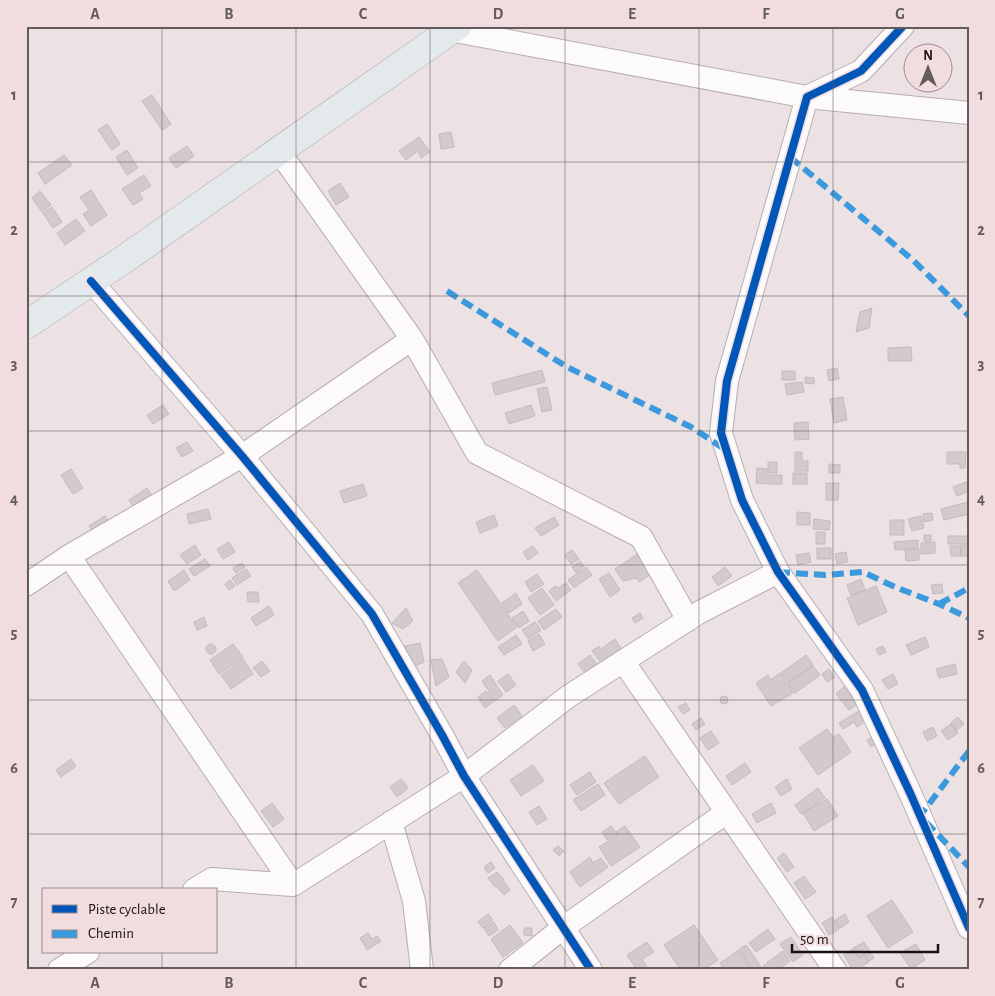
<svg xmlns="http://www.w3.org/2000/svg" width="995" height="996" viewBox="0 0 995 996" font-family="'Alegreya Sans',sans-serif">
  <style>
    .building { fill: #d3cacc; stroke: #c4bbbd }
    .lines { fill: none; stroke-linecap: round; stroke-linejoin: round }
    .minor-casing { stroke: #b7aeb0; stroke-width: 24 }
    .primary-casing { stroke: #a0a4aa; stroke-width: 29 }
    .minor { stroke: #fcfafb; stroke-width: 22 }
    .primary { stroke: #e4e9ec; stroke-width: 28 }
    .quiet { stroke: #3b9ade; stroke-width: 6; stroke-dasharray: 12 6; stroke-linecap: butt }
    .cycleway-casing { stroke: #f1dce0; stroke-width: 11 }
    .cycleway { stroke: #0057b8; stroke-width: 8 }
    .grid { fill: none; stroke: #625a5b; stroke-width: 1; stroke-opacity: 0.55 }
    .neatline { fill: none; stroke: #625a5b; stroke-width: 2 }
    .grid-label { font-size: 16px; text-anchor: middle; font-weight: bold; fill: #625a5b }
  </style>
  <rect width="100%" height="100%" fill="#ece1e3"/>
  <path class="building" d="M152,95L171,124L162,130L142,101Z
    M107,124L120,144L112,150L98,130Z
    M451,132L454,147L441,149L439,134Z
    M419,137L430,152L421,158L418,151L406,160L399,151Z
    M187,146L194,156L176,168L169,158Z
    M127,150L138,168L127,175L116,157Z
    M64,155L72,165L45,184L38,173Z
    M144,175L151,186L139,193L143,199L133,205L122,189Z
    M340,183L349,197L336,205L328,191Z
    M91,190L107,215L91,226L83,214L89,210L80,197Z
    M40,191L51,205L42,212L32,198Z
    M52,207L62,222L53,228L43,213Z
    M76,219L85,231L65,245L57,233Z
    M872,308L869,328L856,332L860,312Z
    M911,347L912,361H888V348Z
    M837,368L839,379L829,381L827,370Z
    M542,370L545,382L495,395L492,383Z
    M782,371H795V380H782Z
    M805,377L814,378V384L805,383Z
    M802,382L804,392L787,395L785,384Z
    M547,387L552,410L542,412L537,389Z
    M843,397L847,420L834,423L830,399Z
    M163,405L169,414L153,424L147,415Z
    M531,405L535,416L509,424L505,413Z
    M808,422L809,439L795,440L794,423Z
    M187,442L193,451L182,457L176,448Z
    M795,452H802V461H808V471H795Z
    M947,452H966L965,468H960V464H947Z
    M768,462H777V473H768Z
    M829,464L840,465V473H829Z
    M757,468L767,469V484L756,483Z
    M71,469L83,488L73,494L61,475Z
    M793,473H807V484H793Z
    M769,475H782V484H769Z
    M966,482L969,491L957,496L953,487Z
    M826,483H839L838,500H826Z
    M363,484L367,496L344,503L340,491Z
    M147,488L152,495L134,508L129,500Z
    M968,502L969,514L944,520L941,509Z
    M208,509L211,519L189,524L187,514Z
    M797,512L810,513V525H797Z
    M932,513L933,520L924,522L923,514Z
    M494,515L498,526L480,533L476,522Z
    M105,516L110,524L95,535L89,526Z
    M921,516L924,528L912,531L908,519Z
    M554,517L559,525L541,536L535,528Z
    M814,519L830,521L829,530L813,529Z
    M890,520H904V535H890Z
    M816,532H825V544H816Z
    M924,535H931V541H924Z
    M948,536H968V544H948Z
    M918,540V548L895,550L894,542Z
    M229,542L235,552L223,559L217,549Z
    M935,542V553L921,554V543Z
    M195,545L201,555L187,564L180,555Z
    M961,545H969V556H961Z
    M533,546L538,553L528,560L523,552Z
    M950,546H961V556H951Z
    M817,548H831V559H817Z
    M919,549V560L906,561L905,550Z
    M572,550L579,559L571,564L565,555Z
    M846,552L848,562L837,564L835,554Z
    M809,553L811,562L798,565L796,555Z
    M637,554L651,574L639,582L636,578L623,581L615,569Z
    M205,559L210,566L194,576L189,569Z
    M580,561L584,566L576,573L572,567Z
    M242,563L245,567L236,573L233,568Z
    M586,567L592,575L574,588L568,580Z
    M725,567L732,576L718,586L712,577Z
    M246,569L251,576L237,585L232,578Z
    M184,570L190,580L174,591L168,581Z
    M477,570L517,627L498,641L458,583Z
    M609,573L620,590L610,597L599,579Z
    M537,574L544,584L531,592L525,582Z
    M861,579L865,590L851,595L847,585Z
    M230,580L235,586L229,590L225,584Z
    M566,583L571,590L556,601L549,591L555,586L558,588Z
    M942,584L943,593L933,594L931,585Z
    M876,586L887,612L858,625L847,598Z
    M542,588L554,605L540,615L528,598Z
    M247,592H258L259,602H248Z
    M516,593L522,604L509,613L502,603Z
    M269,606L274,615L256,626L251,618Z
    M406,608L413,621L403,629L392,623Z
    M556,609L562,617L544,630L538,621Z
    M523,611L529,621L519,628L512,618Z
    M640,613L643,618L635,623L632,618Z
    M204,617L207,626L197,630L194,622Z
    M535,622L541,630L528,639L522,630Z
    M539,634L545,644L533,651L528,641Z
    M516,635L522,644L504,655L498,647Z
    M925,637L929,647L911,655L906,645Z
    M615,639L622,650L602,664L592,651L599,646L601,649Z
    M420,643L424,662L410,668L405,646Z
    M206 649a5 5 0 1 1 10 0a5 5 0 1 1-10 0Z
    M233,644L243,657L219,674L210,660Z
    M883,646L886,652L879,655L876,649Z
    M590,655L597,664L585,673L578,664Z
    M806,655L813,665L788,682L781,673Z
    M243,659L253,674L231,689L221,675Z
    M442,659L449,677L436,686L431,660Z
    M262,661L270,671L261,677L253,668Z
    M464,661L472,670L465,683L456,672Z
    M955,664L957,674L939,678L936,669Z
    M813,666L820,675L795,693L788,683Z
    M829,669L835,677L827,682L822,674Z
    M780,673L793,693L771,706L756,683L768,675L770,680Z
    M508,674L516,685L506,692L498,681Z
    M893,674L898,684L888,689L882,680Z
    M490,675L503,695L495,701L482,681Z
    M844,687L857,704L849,710L836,694Z
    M486,691L494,701L485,708L478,697Z
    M720 700a4 4 0 1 1 8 0a4 4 0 1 1-8 0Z
    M686,703L690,710L683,714L678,707Z
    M514,705L522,716L505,728L497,718Z
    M859,711L866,721L857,727L854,722L843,729L839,723Z
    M958,717L964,724L957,730L951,723Z
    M701,718L705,724L696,730L692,724Z
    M951,724L958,733L948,740L941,731Z
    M933,727L937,736L927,741L923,732Z
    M827,729L833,737L839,734L851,752L818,775L799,748Z
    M711,731L719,743L708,750L700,738Z
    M874,736L878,743L871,747L867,740Z
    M645,756L659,777L619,804L604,783Z
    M71,759L76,766L61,777L56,770Z
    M745,763L751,772L732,785L726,776Z
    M533,765L544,781L521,796L510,780Z
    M590,772L596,782L577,795L570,785Z
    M401,779L408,788L397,797L390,787Z
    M787,779L792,789L781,796L775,787Z
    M598,784L605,795L581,811L573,800Z
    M818,788L825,798L801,814L795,805Z
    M827,799L838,816L814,831L803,813Z
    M272,803L284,819L273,827L261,811Z
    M771,803L776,813L757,823L752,814Z
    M539,806L547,819L537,825L529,812Z
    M611,826L617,834L607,840L602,832Z
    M625,826L640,847L611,866L599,847L618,835L616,832Z
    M558,846L564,851L559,856L553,850Z
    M784,853L794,867L787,872L777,858Z
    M590,857L593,863L601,858L608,867L580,887L570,872Z
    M491,862L495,868L488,873L484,867Z
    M497,872L504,880L495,887L488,878Z
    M804,876L816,892L805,899L794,883Z
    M504,882L510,890L504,895L497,887Z
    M892,900L913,932L888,948L867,916Z
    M488,914L493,920L483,928L478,922Z
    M845,914L849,922L840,928L835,920Z
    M832,917L839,929L829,935L822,923Z
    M494,922L498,930L489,936L484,928Z
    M510,925L523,943L503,957L491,939Z
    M694,925L718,960L703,970H681L664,945Z
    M524,928H532V936L524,935Z
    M768,929L775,939L756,952L749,943Z
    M368,933L372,939L377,936L381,941L367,950L360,938Z
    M791,937L803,955L793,962L780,944Z
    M647,942L654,952L642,959L647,967L643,970H637L627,955Z
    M864,942L874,958L869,961L864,954L859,957L853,948Z
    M916,944L925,960L911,969L900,953Z
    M746,945L763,970H753L740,949Z
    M853,949L858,958L864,955L869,962L856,970H853L844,955Z
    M739,950L752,970H724L720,963Z
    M783,951L790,961L778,970H766L763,966Z"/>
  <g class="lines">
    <defs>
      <path id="minor" d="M903,26L861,71L807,97L727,381L721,433L742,500L778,572L862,690L911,795L969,928
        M450,30L807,97L969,113
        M278,150L412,339L477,453L641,537L688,620
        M91,281L242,456L372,614L442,735L464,776L591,970
        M69,556L293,885
        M26,585L69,556L242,456L412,339
        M623,661L835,970
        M391,822L414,901L422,970
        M194,890L212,879L293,885L464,776L569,696L700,612L778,572
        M59,970L88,952
        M510,970L564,927L727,812"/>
      <path id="primary" d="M26,325L126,258L457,26"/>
    </defs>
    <use href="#minor" class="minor-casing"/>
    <use href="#primary" class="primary-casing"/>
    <use href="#minor" class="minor"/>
    <use href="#primary" class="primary"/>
    <path class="quiet" d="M790,157L914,261L969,316
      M447,291L567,367L691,427L726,450
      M778,572L825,575L863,572L895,587L939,604L969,618
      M939,604L969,588
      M969,751L920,816L969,867"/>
    <defs>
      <path id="cycleway" d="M903,26L861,71L807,97L727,381L721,433L742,500L778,572L862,690L911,795L969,928
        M91,281L242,456L372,614L442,735L464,776L591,970"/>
    </defs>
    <use href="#cycleway" class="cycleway-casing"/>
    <use href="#cycleway" class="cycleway"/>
  </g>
  <path class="grid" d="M162,26V890M296,26V970M430,26V970M565,26V970M699,26V970M833,26V970M26,162H969M26,296H969M26,431H969M26,565H969M26,700H969M26,834H969M162,952V970"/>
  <rect width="995" height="996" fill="none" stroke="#f1dce0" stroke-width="55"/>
  <rect x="42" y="888" width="175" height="65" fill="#f1dce0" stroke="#9a8b8e"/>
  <rect x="52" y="905" width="25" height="8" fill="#0057b8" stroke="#9a8b8e"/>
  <text x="88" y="914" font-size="15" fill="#181112">Piste cyclable</text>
  <rect x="52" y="930" width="25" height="8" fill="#3b9ade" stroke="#9a8b8e"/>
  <text x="88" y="938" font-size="15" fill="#181112">Chemin</text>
  <g transform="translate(928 68)"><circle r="24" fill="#f1dce0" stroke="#9a8b8e"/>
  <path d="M0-4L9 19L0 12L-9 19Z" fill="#625a5b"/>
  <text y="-8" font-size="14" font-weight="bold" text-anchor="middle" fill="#181112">N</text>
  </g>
  <path d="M792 944v8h146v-8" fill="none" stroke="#181112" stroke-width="2.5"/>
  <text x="800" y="944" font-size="15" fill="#181112" stroke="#f1dce0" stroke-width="4" paint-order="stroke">50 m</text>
  <rect x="28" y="28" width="940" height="940" class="neatline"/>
  <g class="grid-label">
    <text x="95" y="19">A</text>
    <text x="229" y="19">B</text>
    <text x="363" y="19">C</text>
    <text x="498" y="19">D</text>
    <text x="632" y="19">E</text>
    <text x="766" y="19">F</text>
    <text x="900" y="19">G</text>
    <text x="14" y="100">1</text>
    <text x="981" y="100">1</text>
    <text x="14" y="235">2</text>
    <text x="981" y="235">2</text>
    <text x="14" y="369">3</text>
    <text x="981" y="369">3</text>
    <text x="14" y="504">4</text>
    <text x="981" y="504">4</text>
    <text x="14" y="638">5</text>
    <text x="981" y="638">5</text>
    <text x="14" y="773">6</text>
    <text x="981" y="773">6</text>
    <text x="14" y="907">7</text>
    <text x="981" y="907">7</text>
    <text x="95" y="988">A</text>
    <text x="229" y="988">B</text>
    <text x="363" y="988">C</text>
    <text x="498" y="988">D</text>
    <text x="632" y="988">E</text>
    <text x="766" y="988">F</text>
    <text x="900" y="988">G</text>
  </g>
</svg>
